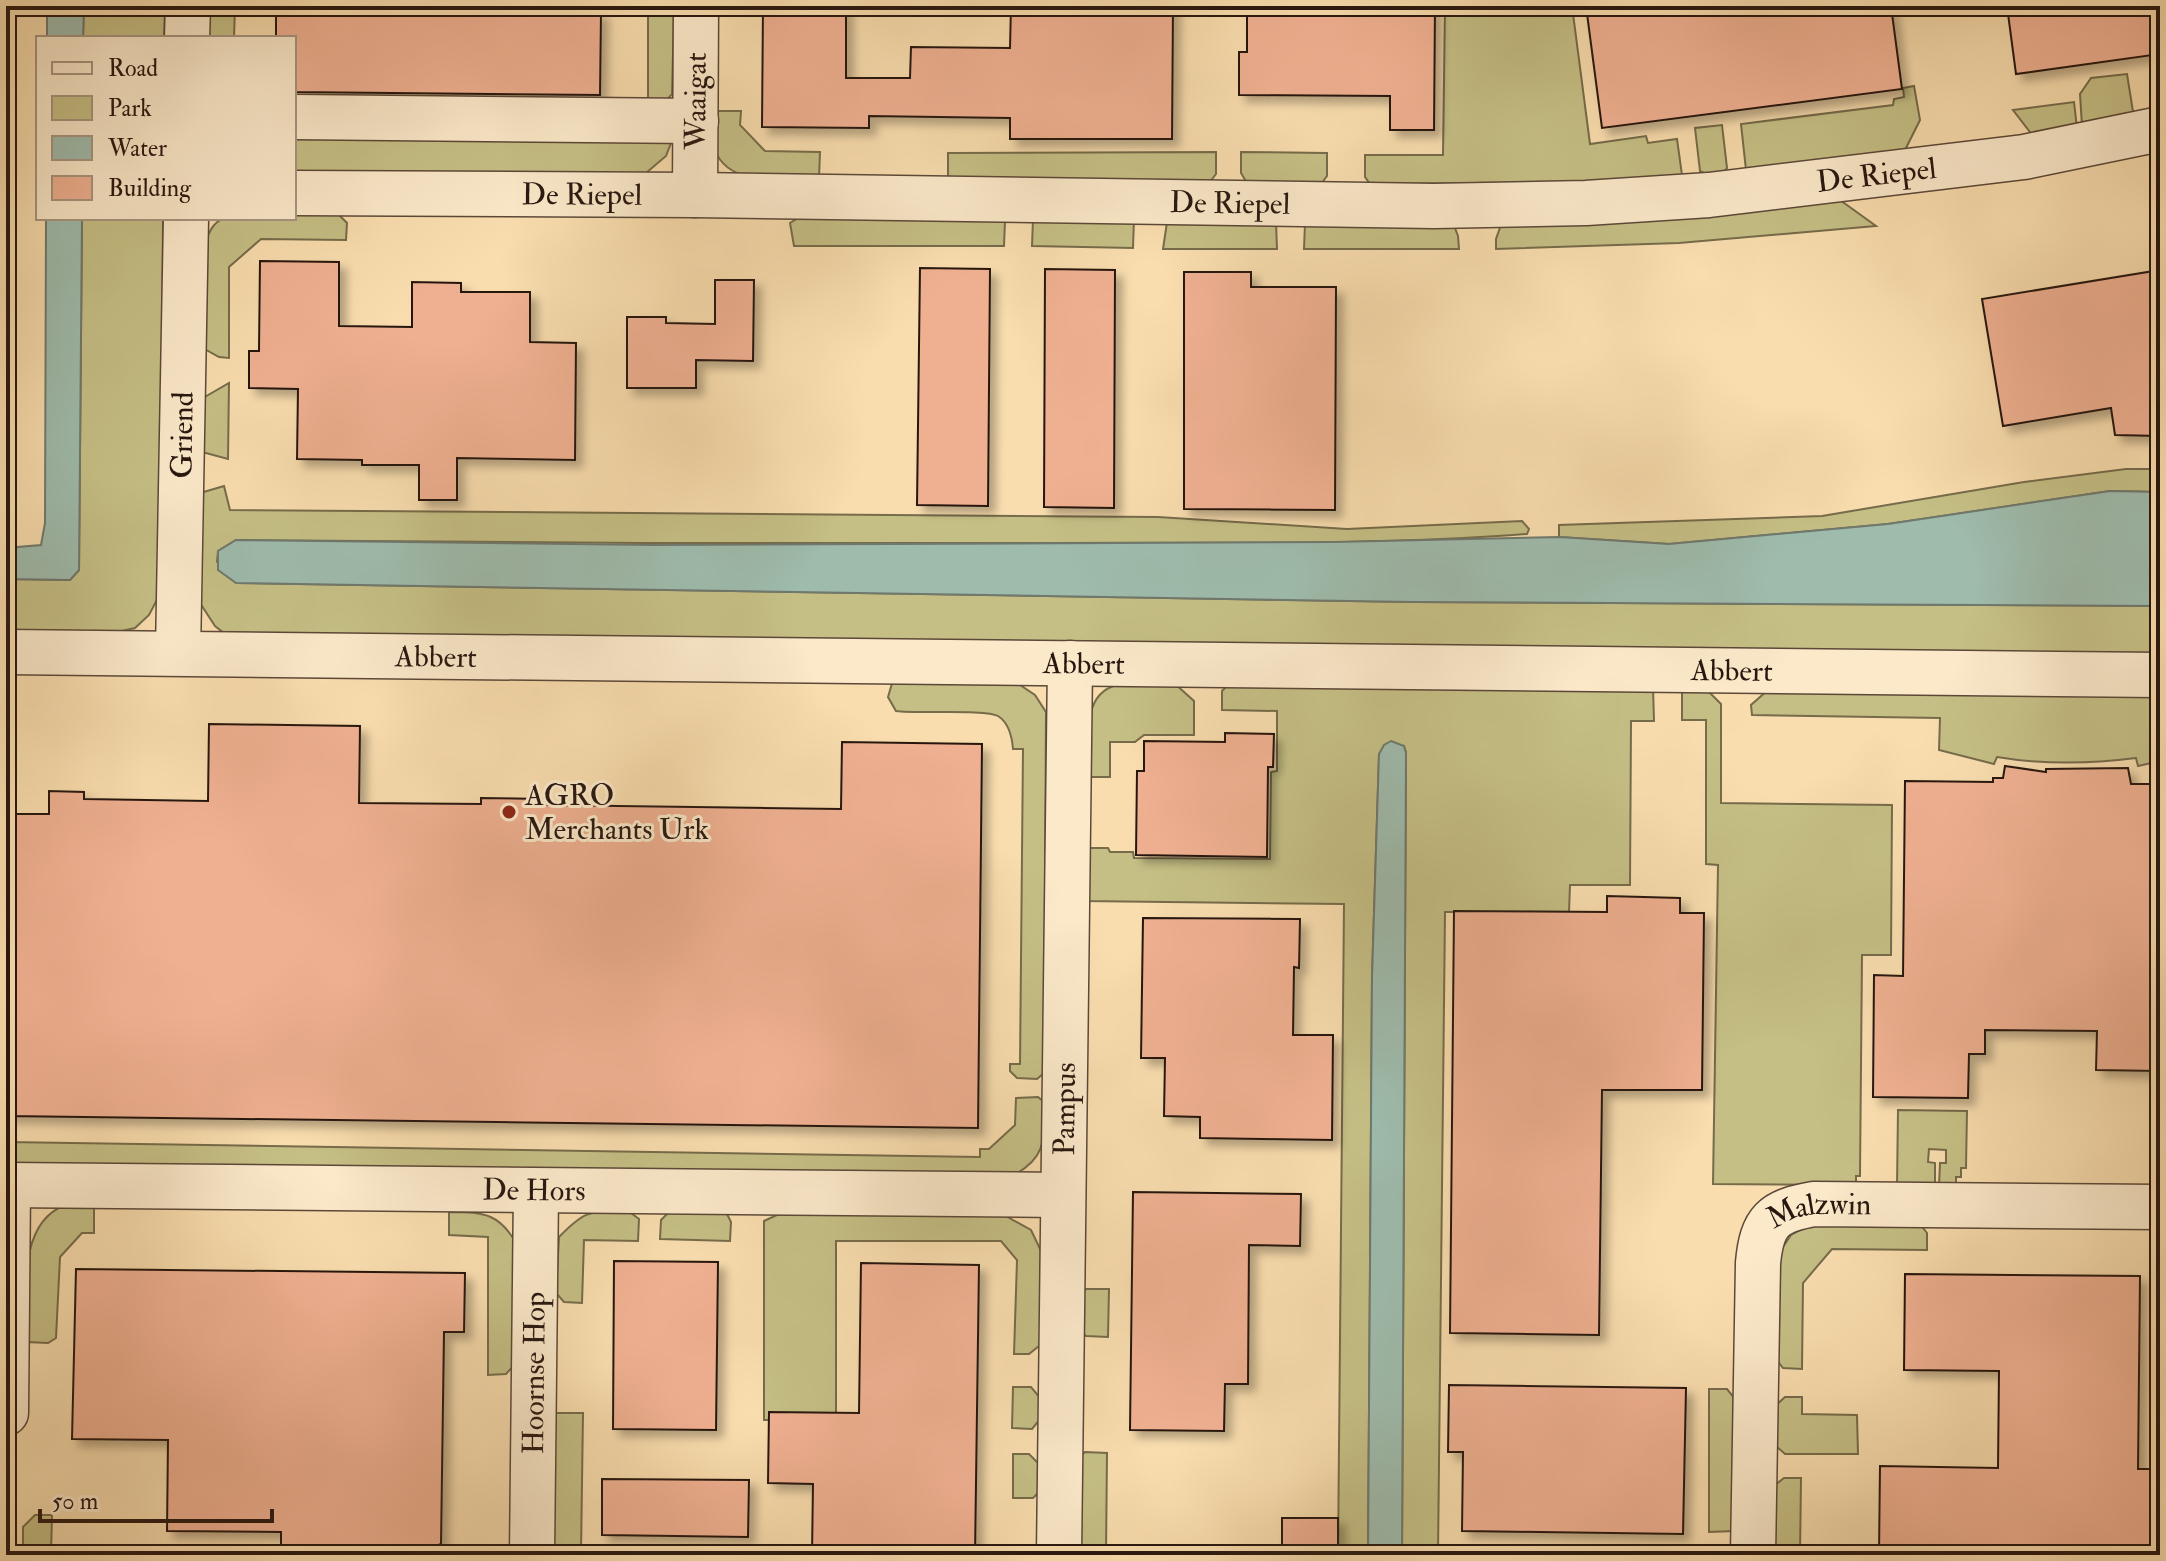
<svg xmlns="http://www.w3.org/2000/svg" width="2166" height="1561" viewBox="0 0 2166 1561" font-family="'IM FELL Double Pica',serif">
  <style>
    .green { fill: #c5bf85; stroke: #766b4a; stroke-width: 2 }
    .water { fill: #9ebbac; stroke: #6f796e; stroke-width: 2 }
    .building { fill: #efb091; stroke: #281710; stroke-width: 2; filter: url(#shadow) }
    .lines { fill: none; stroke-linecap: round; stroke-linejoin: round }
    .minor-casing { stroke: #5c4838; stroke-width: 47 }
    .minor { stroke: #fbe9ca; stroke-width: 44 }
    .poi-dot { fill: #8f2418; stroke: #fbe9ca; stroke-width: 3 }
    .labels { text-anchor: middle; stroke-width: 6; stroke-linejoin: round; paint-order: stroke }
    .street-label { font-size: 30px; fill: #281710; stroke: #fbe9ca }
    .poi-label { font-size: 30px; fill: #281710; stroke: #fbe9ca; text-anchor: start }
  </style>
  <defs>
    <filter id="shadow"><feDropShadow dx="7" dy="7" stdDeviation="4" flood-color="#0004"/></filter>
  </defs>
  <rect width="100%" height="100%" fill="#f9ddae"/>
  <filter id="stains"><feTurbulence type="fractalNoise" baseFrequency=".0025" numOctaves="4"/><feColorMatrix values="0 0 0 0 .2 0 0 0 0 .09 0 0 0 0 .02 0 0 0 .5 -.17"/></filter>
  <radialGradient id="worn" r=".72"><stop offset=".6" stop-color="#630" stop-opacity="0"/><stop offset="1" stop-color="#630" stop-opacity=".3"/></radialGradient>
  <path class="green" d="M84,6H165L164,38H83Z
    M202,6H235L234,38H202Z
    M1445,6H1572L1590,144L1646,136L1648,143L1677,139L1682,175L1570,182L1370,184L1365,177V155H1443Z
    M648,7H668L674,13L672,94L666,101H648Z
    M2127,74L2134,118L2082,126L2080,94L2091,78Z
    M1914,86L1920,120L1903,154L1746,170L1741,124L1893,105L1894,99L1904,97L1903,88Z
    M2074,102L2077,128L2033,136L2013,110Z
    M712,111H741L740,125L765,151L820,152L819,178C788,178 729,189 715,150C712,139 713,123 712,111Z
    M1722,125L1727,168L1724,172L1706,174L1700,171L1695,128Z
    M294,132L667,136L671,143L666,156L646,173L294,174Z
    M1216,152V174L1209,183L948,179V153Z
    M1241,152L1327,153V176L1321,184L1247,183L1241,173Z
    M1840,200L1876,226L1679,243L1496,249V239L1502,222Z
    M294,212L337,213L347,223L346,240L261,239L229,267V358L219,357L201,347C201,319 191,227 225,218C241,214 276,218 294,218Z
    M800,217L1005,221L1004,246H794L790,223Z
    M82,218H163L161,558L158,598L149,615L135,628L117,632H6V579L70,580L79,570Z
    M1033,219H1134L1133,248L1032,246Z
    M1276,221L1277,249H1163L1167,222Z
    M1305,223H1453L1458,236L1459,249H1304Z
    M229,383L228,459L202,452L203,398Z
    M2126,469H2160V492L2110,491L1888,524L1669,544L1559,537V525L1822,516L2024,482Z
    M224,486L230,510L1158,517L1347,529L1522,521L1529,529L1527,534C1369,546 1211,542 1053,543C781,544 508,543 236,540L218,551L217,562L237,583L1413,602L2160,606V655L229,637L215,626L200,603V493Z
    M893,680L1017,683L1035,695L1046,712L1044,1073L1037,1079L1017,1078L1010,1071V1064H1020L1023,749H1013C1012,736 1009,723 998,716C986,709 917,714 896,711L888,697Z
    M1174,683L1194,701V735H1144L1135,742H1110V777H1090C1090,748 1078,693 1118,685C1135,681 1156,684 1174,683Z
    M1229,684L1653,687L1654,721H1631L1630,885H1570L1569,912H1445L1438,1555H1402L1406,753L1404,746L1379,754L1372,977L1368,1555H1338L1344,904L1084,901L1089,848H1108L1110,852H1133L1134,858L1270,859L1271,772L1277,771V711L1222,710V691Z
    M1682,689H1706L1721,704V803L1892,805L1891,955H1862L1860,1176H1856V1185L1713,1184L1718,865L1706,864V720H1682Z
    M1769,689L2160,693V761L2138,766L2136,758C2089,764 2044,765 1997,757L1994,764L1939,750L1940,718L1752,715L1751,705Z
    M1038,1097L1044,1102C1043,1136 1049,1155 1016,1174L6,1165V1142L980,1157V1149H989L1015,1125L1016,1098Z
    M1898,1110L1967,1111L1966,1168H1961V1177H1956V1186H1939L1940,1163H1946V1150L1929,1149L1928,1162L1935,1163V1186H1897Z
    M65,1205H94V1233H82L60,1257L56,1338L48,1343L27,1342C28,1297 15,1225 65,1205Z
    M627,1210L639,1219L638,1241L584,1240L582,1303L564,1302L556,1293L559,1237C586,1209 590,1212 627,1210Z
    M449,1212C486,1212 501,1214 519,1248L517,1362L506,1374L488,1375V1237L449,1235Z
    M669,1212L727,1214L731,1222L730,1241L660,1239L661,1220Z
    M779,1214L1004,1215L1031,1230L1043,1255L1044,1342L1029,1354H1014L1017,1260L1001,1241H836V1420H764V1221Z
    M1920,1224L1927,1233V1250L1832,1249L1803,1283L1802,1369L1783,1368L1775,1358L1779,1253L1791,1235L1809,1225Z
    M1086,1289H1109L1108,1337L1086,1336L1080,1330V1295Z
    M1013,1387H1031L1042,1400L1041,1418L1032,1429L1012,1428Z
    M1709,1389H1727L1736,1400L1735,1531L1709,1532Z
    M1785,1397H1802V1414L1857,1415L1858,1454H1785L1776,1446L1775,1406Z
    M555,1413H583L581,1553L561,1552L553,1544Z
    M1085,1452L1107,1453L1106,1555H1077L1078,1458Z
    M1013,1454H1029L1040,1465V1491L1033,1498H1013Z
    M1784,1478H1801L1800,1555H1773L1775,1485Z
    M35,1515H52L51,1555H23V1527Z"/>
  <path class="water" d="M47,6H84L83,38H47Z
    M46,218H82L79,570L70,580L6,579V548L41,545L45,523Z
    M2110,491L2160,492V606L1413,602L236,583L218,570V551L236,540L654,545L1334,542L1559,537L1669,544L1888,524Z
    M1391,741L1404,746L1406,753L1402,1555H1368L1372,977L1379,754L1384,745Z"/>
  <path class="building" d="M763,6H846V78H910L911,47L1010,48L1011,6H1173L1172,139H1010V118L869,116V128L762,127Z
    M1247,6H1435L1434,130H1390V96L1239,95V52H1247Z
    M1586,6H1891L1902,89L1602,128Z
    M2007,6H2160V54L2016,74Z
    M276,8L601,12L600,95L294,92V38H276Z
    M260,261L339,262V326L412,327V282L461,283V292H530V342L576,343L575,460L457,458V500H419V465H362V460L297,459L298,389L249,388V351H259Z
    M920,268L990,269L988,506L917,505Z
    M1045,269L1115,270L1114,508L1044,507Z
    M2160,270V436L2115,435L2111,408L2003,426L1982,299Z
    M1184,272H1251V287H1336L1335,510L1184,509Z
    M715,280H754L753,361L696,360V388H627V317H666V323L715,324Z
    M209,724L360,726L359,803L481,804V798L542,799V805L841,809L842,742L982,744L978,1128L6,1116V814H49V791L84,792V799L208,801Z
    M1225,733L1274,734L1273,767H1268L1267,857L1136,855L1137,771H1144V741L1225,742Z
    M2005,766L2046,772V769L2128,768L2131,784H2160V1071L2096,1070L2097,1031L1985,1030V1054H1969L1968,1098L1873,1097L1874,975L1903,976L1905,781L1993,782V778H2003Z
    M1607,896L1680,898V913H1704L1702,1090H1602L1599,1335L1450,1333L1454,911L1607,912Z
    M1143,918L1300,919L1299,968L1294,967L1293,1035H1333L1332,1140L1200,1138V1117L1164,1116L1165,1058H1141Z
    M1133,1192L1301,1194L1300,1246L1249,1245L1248,1384H1225L1224,1431L1130,1430Z
    M614,1261L718,1262L716,1430L613,1429Z
    M861,1263L979,1265L975,1555H812L813,1484L768,1483L769,1412L859,1413Z
    M76,1269L465,1273L464,1332H444L441,1544L425,1550V1555H281V1532L167,1531L168,1440L72,1439Z
    M1905,1274L2140,1276L2138,1469H2160V1555H1879L1880,1466L1998,1468L1999,1371L1904,1370Z
    M1449,1385L1686,1388L1683,1534L1462,1531L1463,1452H1448Z
    M602,1479L749,1480L748,1537L602,1535Z
    M1282,1518H1338V1555H1282Z"/>
  <g class="lines">
    <defs>
      <g id="minor">
        <path d="M187,38L188,6"/>
        <path d="M294,117L696,121"/>
        <path id="s1" d="M294,193L695,195L1434,206L1586,203L1709,195L2024,157L2160,129"/>
        <path id="s2" d="M695,195L696,6"/>
        <path id="s3" d="M6,652L2160,675"/>
        <path id="s4" d="M178,653L186,218"/>
        <path id="s5" d="M6,1185L1063,1195"/>
        <path d="M6,1413L8,1185"/>
        <path id="s6" d="M532,1555L536,1191"/>
        <path id="s7" d="M1059,1555L1070,663"/>
        <path id="s8" d="M1753,1555L1758,1263C1762,1221 1773,1211 1814,1204L2160,1207"/>
      </g>
    </defs>
    <use href="#minor" class="minor-casing"/>
    <use href="#minor" class="minor"/>
  </g>
  <circle class="poi-dot" cx="509" cy="812" r="8"/>
  <g class="labels">
    <g class="street-label">
      <text dy="10" stroke="none"><textPath href="#s2" startOffset="94">Waaigat</textPath></text>
      <text dy="10" stroke="none"><textPath href="#s1" startOffset="1584">De Riepel</textPath></text>
      <text dy="10" stroke="none"><textPath href="#s1" startOffset="288">De Riepel</textPath></text>
      <text dy="10" stroke="none"><textPath href="#s1" startOffset="936">De Riepel</textPath></text>
      <text dy="10" stroke="none"><textPath href="#s4" startOffset="218">Griend</textPath></text>
      <text dy="10" stroke="none"><textPath href="#s3" startOffset="430">Abbert</textPath></text>
      <text dy="10" stroke="none"><textPath href="#s3" startOffset="1078">Abbert</textPath></text>
      <text dy="10" stroke="none"><textPath href="#s3" startOffset="1726">Abbert</textPath></text>
      <text dy="10" stroke="none"><textPath href="#s7" startOffset="446">Pampus</textPath></text>
      <text dy="10" stroke="none"><textPath href="#s5" startOffset="528">De Hors</textPath></text>
      <text dy="10" stroke="none"><textPath href="#s8" startOffset="388">Malzwin</textPath></text>
      <text dy="10" stroke="none"><textPath href="#s6" startOffset="182">Hoornse Hop</textPath></text>
    </g>
    <g class="poi-label">
      <text x="525" y="805">AGRO<tspan x="525" dy="34">Merchants Urk</tspan></text>
    </g>
  </g>
  <rect width="2166" height="1561" fill="none" stroke="#f9ddae" stroke-width="32"/>
  <rect x="8" y="8" width="2150" height="1545" fill="none" stroke="#281710" stroke-width="4"/>
  <rect x="16" y="16" width="2134" height="1529" fill="none" stroke="#281710" stroke-width="2"/>
  <rect x="36" y="36" width="260" height="184" fill="#fbe9ca" stroke="#a79580" stroke-width="2"/>
  <rect x="52" y="62" width="40" height="12" fill="#fbe9ca" stroke="#a79580" stroke-width="2"/>
  <text x="108" y="76" font-size="24" fill="#281710">Road</text>
  <rect x="52" y="96" width="40" height="24" fill="#c5bf85" stroke="#a79580" stroke-width="2"/>
  <text x="108" y="116" font-size="24" fill="#281710">Park</text>
  <rect x="52" y="136" width="40" height="24" fill="#9ebbac" stroke="#a79580" stroke-width="2"/>
  <text x="108" y="156" font-size="24" fill="#281710">Water</text>
  <rect x="52" y="176" width="40" height="24" fill="#efb091" stroke="#a79580" stroke-width="2"/>
  <text x="108" y="196" font-size="24" fill="#281710">Building</text>
  <path d="M40 1509v12h232v-12" fill="none" stroke="#281710" stroke-width="4"/>
  <text x="52" y="1509" font-size="24" fill="#281710" stroke="#fbe9ca" stroke-width="6" paint-order="stroke">50 m</text>
  <rect width="100%" height="100%" filter="url(#stains)"/>
  <rect width="100%" height="100%" fill="url(#worn)"/>
</svg>
